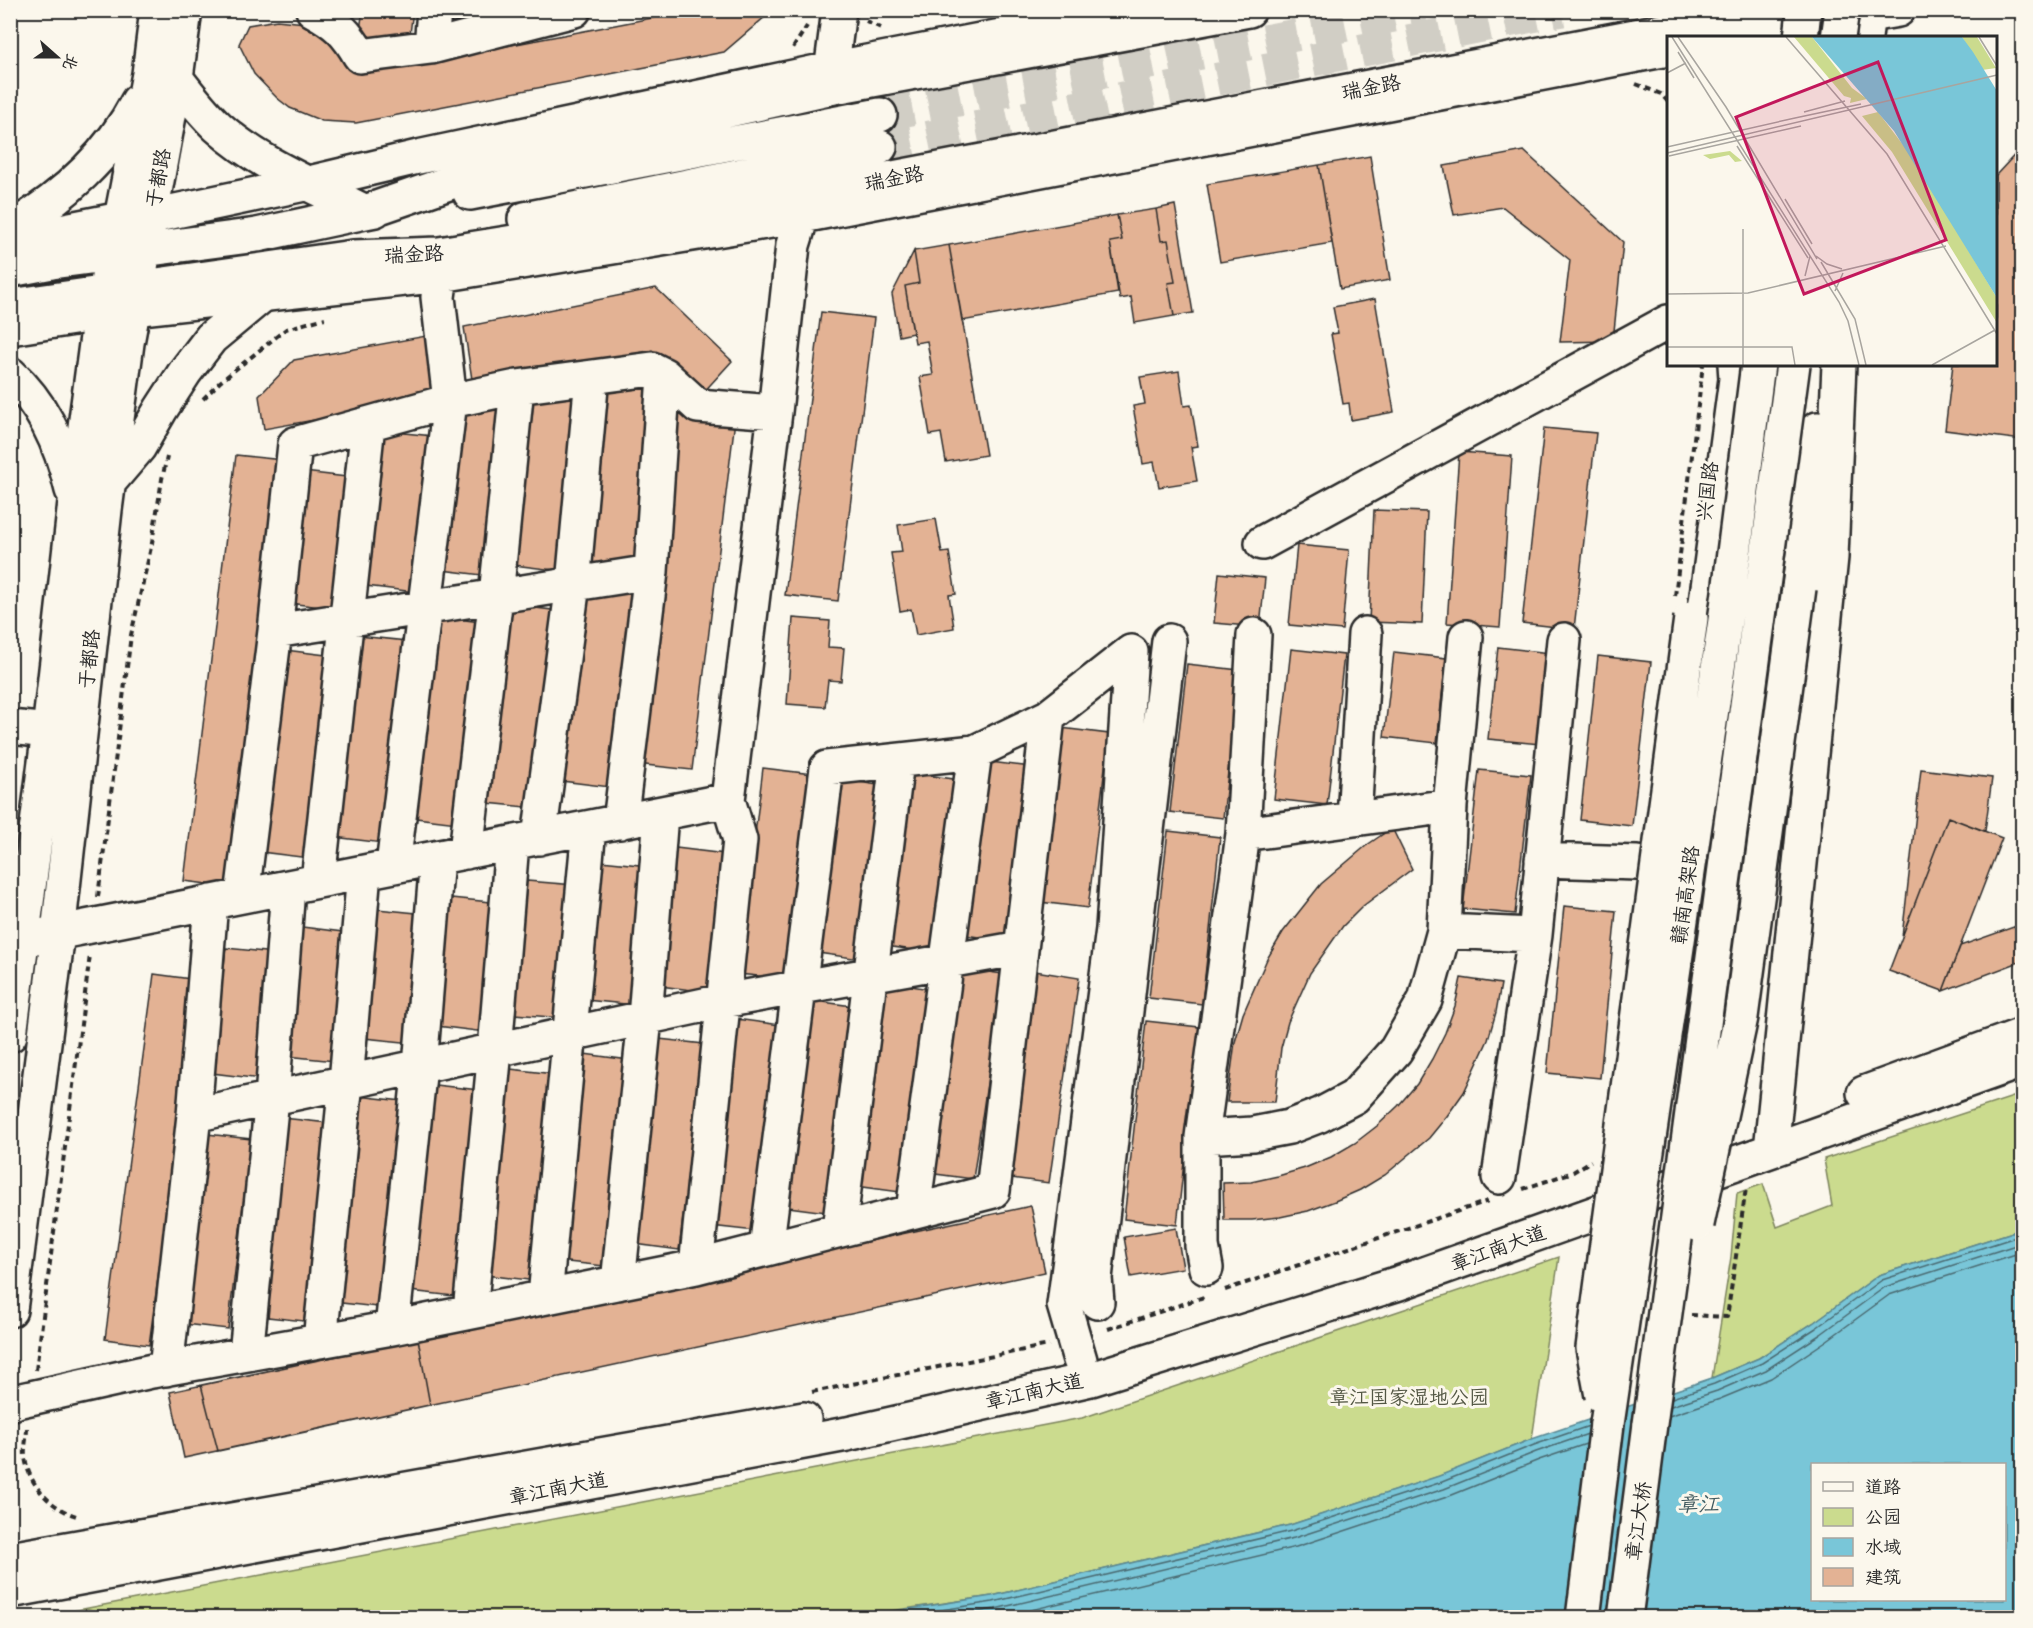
<svg xmlns="http://www.w3.org/2000/svg" width="2033" height="1628" viewBox="0 0 2033 1628" font-family="Pangolin,'LXGW WenKai TC',sans-serif">
  <style>
    .green { fill: #cbdb8e; stroke: #7b835c; stroke-width: 1.5 }
    .water { fill: #79c6d8; stroke: #5a8893; stroke-width: 1.5; fill-rule: evenodd }
    .lines { fill: none; stroke-linecap: round; stroke-linejoin: round }
    .shore { stroke: #4a6970; stroke-width: 1.5 }
    .building { fill: #e3b294; stroke: #2b2b2b; stroke-width: 1.5 }
    .major-tunnel { stroke: #d1cec5; stroke-width: 33; stroke-dasharray: 33 16; stroke-linecap: butt }
    .minor-casing { stroke: #2b2b2b; stroke-width: 38 }
    .major-casing { stroke: #2b2b2b; stroke-width: 38 }
    .highway-casing { stroke: #2b2b2b; stroke-width: 38 }
    .path { stroke: #2b2b2b; stroke-width: 4; stroke-dasharray: 6 4.5; stroke-linecap: butt }
    .minor { stroke: #fbf7ec; stroke-width: 33 }
    .major { stroke: #fbf7ec; stroke-width: 33 }
    .highway { stroke: #fbf7ec; stroke-width: 33 }
    .highway-bridge-casing { stroke: #2b2b2b; stroke-width: 38; stroke-linecap: butt }
    .highway-bridge { stroke: #fbf7ec; stroke-width: 33 }
    .labels { text-anchor: middle; stroke-width: 6; stroke-linejoin: round; paint-order: stroke }
    .street-label { font-size: 20px; fill: #2b2b2b; stroke: #fbf7ec }
    .park-label { font-size: 20px; fill: #535744; stroke: #fbf7ec }
    .water-label { font-size: 21px; font-style: italic; fill: #425a5f; stroke: #fbf7ec }
    .inset-road { fill: none; stroke: #a8a59f; stroke-width: 1.5 }
    .view { fill: #c2185b; fill-opacity: 0.15; stroke: #c2185b; stroke-width: 3 }
    .inset-edge { fill: none; stroke: #2b2b2b; stroke-width: 3 }
  </style>
  <rect width="100%" height="100%" fill="#fbf7ec"/>
  <filter id="ink" filterUnits="userSpaceOnUse"><feTurbulence type="fractalNoise" baseFrequency=".0167" numOctaves="2"/><feDisplacementMap in="SourceGraphic" scale="12" xChannelSelector="R" yChannelSelector="G"/><feConvolveMatrix kernelMatrix="1 2 1 2 8 2 1 2 1" color-interpolation-filters="sRGB"/></filter>
  <g filter="url(#ink)">
    <path class="green" d="M2022,1094V1229L1879,1275L1813,1323L1759,1358L1712,1378L1731,1257L1737,1193L1763,1184L1777,1227L1832,1206L1824,1159Z
      M1559,1257L1532,1439L1440,1476L1290,1525L992,1596L850,1617L36,1618L1082,1418Z"/>
    <path class="water" d="M2022,1229V1617L850,1618L992,1596L1290,1525L1439,1476L1532,1439L1712,1378L1759,1358L1813,1323L1879,1275ZM1812,1464H2004V1600H1812Z"/>
    <g class="lines">
      <path class="shore" d="M1672,1398L1714,1384L1762,1363L1816,1328L1882,1280L2022,1235
        M1671,1406L1717,1391L1766,1370L1821,1334L1885,1287L2022,1243
        M1669,1416L1720,1399L1771,1378L1826,1341L1889,1295L2022,1252
        M889,1618L993,1602L1291,1531L1442,1482L1534,1445L1589,1426
        M939,1618L995,1609L1294,1538L1444,1489L1536,1452L1588,1434
        M997,1618L1296,1547L1447,1497L1539,1460L1586,1444"/>
    </g>
    <path class="building" d="M363,10H413L409,42L359,36Z
      M444,10H494L493,22L443,19Z
      M693,10H773L724,52L356,123L322,121L290,108L277,98L254,74L239,44L248,25L277,20L305,23L318,29L353,60L361,74Z
      M2022,147V440L1945,430L1953,364H1996V175Z
      M1524,151L1623,242L1613,341L1560,342L1570,260L1503,207L1454,215L1444,166Z
      M1370,156L1390,280L1340,289L1319,165Z
      M1319,165L1332,243L1220,262L1207,184Z
      M1175,205L1193,313L1174,316L1168,283L1175,282L1168,240L1161,241L1156,209Z
      M1156,209L1161,241L1168,240L1175,282L1168,283L1174,316L1135,323L1131,297L1120,299L1110,242L1122,240L1117,215Z
      M1117,215L1122,240L1110,242L1118,293L962,321L949,245Z
      M949,245L986,455L946,462L941,433L930,435L920,377L933,375L927,341L915,343L905,286L919,283L914,251Z
      M914,251L919,283L905,286L913,333L899,336L892,294Z
      M656,288L732,361L701,395L652,350L595,364L473,386L464,327Z
      M1375,299L1394,412L1351,420L1349,403L1343,404L1331,334L1338,333L1333,307Z
      M821,312L874,318L838,601L785,595Z
      M426,336L437,398L264,429L259,396L294,360Z
      M1179,371L1184,406L1191,405L1198,446L1191,447L1197,481L1159,487L1154,462L1143,464L1133,406L1145,404L1140,377Z
      M610,381L658,386L636,569L588,563Z
      M535,390L583,395L562,571L514,565Z
      M462,406L510,411L490,576L442,570Z
      M679,413L735,420L692,770L636,764Z
      M1544,428L1596,433L1574,629L1522,623Z
      M385,431L433,436L415,592L366,586Z
      M1459,452L1512,456L1500,627L1447,623Z
      M236,455L283,460L231,887L184,881Z
      M304,472L355,478L339,609L288,603Z
      M1374,510L1427,512L1422,624L1369,622Z
      M936,519L942,553L949,552L956,594L949,595L954,628L916,635L911,609L900,611L891,553L902,552L898,525Z
      M1297,545L1349,550L1342,630L1289,625Z
      M1219,573L1265,578L1260,627L1214,623Z
      M585,587L634,593L610,787L562,781Z
      M511,605L560,611L536,808L487,803Z
      M433,616L481,622L457,823L408,817Z
      M793,618L830,621L828,647L844,648L841,681L828,680L825,707L787,704Z
      M358,636L407,641L383,843L334,837Z
      M1498,647L1550,653L1540,744L1488,739Z
      M1291,649L1344,655L1327,805L1274,799Z
      M285,650L334,656L309,858L261,852Z
      M1394,652L1446,658L1437,743L1384,737Z
      M1598,656L1651,662L1632,826L1580,820Z
      M1187,664L1239,670L1223,818L1170,812Z
      M1061,728L1109,734L1088,908L1040,902Z
      M990,762L1039,768L1013,942L965,935Z
      M763,768L812,774L787,979L738,974Z
      M1921,769L1992,778L1985,831L1948,817L1902,937Z
      M1479,770L1531,775L1515,914L1463,909Z
      M912,773L960,780L934,953L886,946Z
      M837,779L885,786L860,959L811,952Z
      M1948,817L2002,838L1943,991L1889,971Z
      M1392,828L1412,869L1363,906L1343,926L1310,973L1288,1022L1281,1048L1275,1102H1227L1235,1042L1243,1014L1267,959L1283,932L1321,884L1367,845Z
      M1168,831L1220,837L1202,1004L1149,998Z
      M676,848L725,854L708,992L660,986Z
      M601,861L649,866L635,1005L586,1000Z
      M527,881L575,885L563,1018L514,1014Z
      M451,898L500,903L485,1032L437,1026Z
      M1564,906L1616,911L1600,1078L1547,1073Z
      M377,909L426,914L413,1043L364,1038Z
      M2022,924V961L1943,991L1960,946Z
      M302,927L351,933L335,1061L287,1056Z
      M226,948L275,953L261,1079L212,1073Z
      M959,968L1003,974L973,1179L928,1173Z
      M1035,971L1079,978L1049,1183L1004,1177Z
      M154,974L198,980L149,1345L105,1339Z
      M1461,978L1501,984L1496,1012L1488,1040L1464,1092L1447,1116L1429,1138L1385,1175L1360,1190L1335,1201L1308,1211L1280,1217L1252,1220H1224L1223,1183L1251,1182L1278,1176L1305,1168L1331,1157L1355,1143L1377,1126L1398,1106L1417,1084L1432,1059L1445,1033L1455,1006Z
      M886,982L930,989L900,1192L856,1186Z
      M808,1000L852,1006L826,1212L781,1206Z
      M736,1019L780,1025L755,1231L711,1226Z
      M1146,1021L1199,1027L1177,1225L1124,1219Z
      M659,1039L704,1044L679,1250L635,1244Z
      M584,1054L629,1060L604,1266L559,1261Z
      M510,1069L554,1074L529,1280L485,1275Z
      M435,1085L479,1090L454,1296L410,1291Z
      M358,1096L402,1101L377,1307L333,1302Z
      M283,1118L328,1123L304,1321L259,1316Z
      M207,1134L251,1139L228,1329L184,1324Z
      M1031,1206L1045,1272L184,1458L170,1392Z
      M1176,1228L1183,1268L1131,1277L1124,1237Z
      M418,1339L430,1405L218,1451L201,1385Z"/>
    <g class="lines">
      <path class="major-tunnel" d="M880,115L1425,10
        M880,147L1562,10"/>
      <defs>
        <path id="minor" d="M313,10C337,23 347,33 360,56L431,47L574,10
          M1734,38L1898,10
          M431,47L434,10
          M829,88L839,10
          M10,241L121,219L152,216L309,183L418,157L831,69L1135,10
          M10,328L132,309L441,275L802,216L1668,49
          M1262,543L1668,322
          M275,631L651,572
          M10,727L49,731
          M1354,819L1365,634
          M620,822L651,572L664,375
          M1243,834L1450,806
          M539,838L573,584L592,377
          M466,852L496,596L517,387
          M1542,860L1637,863
          M393,866L450,401L438,297L441,275L439,255
          M318,881L368,425
          M242,896L275,631L295,444L450,401L517,387L652,369L664,375L698,406L775,412
          M1444,931L1535,935
          M10,942L728,800L775,412L793,245L802,216L804,197
          M194,1115L723,1001L1021,948
          M1202,1137L1253,1134L1289,1127L1320,1115L1354,1097L1396,1050L1425,1000L1444,931L1450,806L1466,637
          M1499,1177L1535,935L1564,640
          M913,1211L975,752
          M839,1230L897,761
          M766,1249L827,768L975,752L1048,717L1131,652
          M696,1267L740,840L728,800
          M1206,1268L1202,1246V1137L1243,834L1254,635
          M618,1283L645,1018L661,814
          M545,1297L589,828
          M1097,1302L1095,1278L1169,641
          M470,1312L495,1050L512,843
          M392,1328L420,1066L437,858
          M320,1341L346,1082L364,872
          M246,1354L272,1098L288,888
          M1080,1360L1064,1305L1113,929L1131,652
          M166,1369L194,1115L211,902
          M10,1404L17,1401L152,1371L392,1328L696,1267L993,1191L1048,717"/>
        <path id="major" d="M1865,38L1868,10
          M176,78C189,95 202,112 218,127C260,165 315,186 365,212L375,210
          M470,193L880,115
          M525,219L880,147
          M10,229C62,198 110,155 138,101
          M10,270L52,262L257,235L365,212L538,152L829,88L1249,10
          M10,306L353,257L439,254L804,195L1771,10
          M10,374C44,405 62,447 72,490
          M110,481L139,447L161,409L185,372L211,338L265,293L285,279L306,272
          M1799,588L1817,429
          M1699,654L1736,379L1735,364
          M10,1035L49,731L75,502L100,314L121,219L149,74L157,10
          M1864,1093L2022,1035
          M1771,1150L1831,557L1839,364
          M10,1310L58,933L105,510L127,343L176,78L185,10
          M10,1559L804,1419
          M10,1591L847,1434L1091,1379L1399,1283L2022,1061"/>
        <path id="highway" d="M1583,1618L1607,1424
          M1625,1618L1650,1424"/>
      </defs>
      <use href="#minor" class="minor-casing"/>
      <use href="#major" class="major-casing"/>
      <use href="#highway" class="highway-casing"/>
      <path class="path" d="M866,21L883,29
        M793,48L807,26
        M1636,84L1661,94L1668,102
        M203,399L220,382L286,329L325,318
        M1675,596L1703,364
        M98,897L131,635L152,543L162,479L167,457
        M1523,1189L1573,1172L1591,1161
        M1225,1290L1488,1201
        M1691,1315L1727,1317L1746,1188
        M1108,1329L1207,1296
        M36,1370L90,955
        M812,1392L1049,1345
        M27,1428C27,1437 24,1447 25,1456C28,1485 52,1510 80,1517"/>
      <use href="#minor" class="minor"/>
      <use href="#major" class="major"/>
      <use href="#highway" class="highway"/>
      <defs>
        <path id="highway-bridge" d="M1801,38L1804,10
          M1838,38L1842,10
          M1697,1224L1741,1017L1799,588
          M1602,1396L1593,1348L1691,618
          M1607,1424L1728,600L1758,364
          M1650,1424L1793,364"/>
      </defs>
      <use href="#highway-bridge" class="highway-bridge-casing"/>
      <use href="#highway-bridge" class="highway-bridge"/>
    </g>
  </g>
  <g class="labels">
    <g class="street-label">
      <text transform="translate(1371 87) rotate(-11)" y="7">瑞金路</text>
      <text transform="translate(158 178) rotate(-80)" y="7">于都路</text>
      <text transform="translate(894 178) rotate(-11)" y="7">瑞金路</text>
      <text transform="translate(414 254) rotate(-3)" y="7">瑞金路</text>
      <text transform="translate(1707 491) rotate(-83)" y="7">兴国路</text>
      <text transform="translate(89 659) rotate(-84)" y="7">于都路</text>
      <text transform="translate(1685 895) rotate(-82)" y="7">赣南高架路</text>
      <text transform="translate(1498 1248) rotate(-20)" y="7">章江南大道</text>
      <text transform="translate(1034 1391) rotate(-13)" y="7">章江南大道</text>
      <text transform="translate(558 1488) rotate(-11)" y="7">章江南大道</text>
      <text transform="translate(1638 1521) rotate(-82)" y="7">章江大桥</text>
    </g>
    <g class="park-label">
      <text x="1409" y="1404">章江国家湿地公园</text>
    </g>
    <g class="water-label">
      <text x="1698" y="1511">章江</text>
    </g>
  </g>
  <g transform="translate(1667 36)">
    <rect width="330" height="330" fill="#fbf7ec"/>
    <path d="M127,1H145L185,52L200,63L183,67L184,62L177,60ZM295,1H310L329,32L315,34ZM211,76L243,118L330,262V287L225,116L195,80ZM63,115L75,125L68,126L62,119L43,123L36,119Z" fill="#cbdb8e"/>
    <path d="M145,1H295L306,16L330,55V262L227,95Z" fill="#79c6d8"/>
    <path class="inset-road" d="M5,1L172,266L181,285L192,329M11,1L59,71L150,223M119,1L220,118L330,298M312,1L330,30M11,16L27,42M0,37L19,27M137,76L178,65M128,82L194,68M70,110L141,222M0,111L128,82M0,117L330,39M2,120L134,90M118,163L145,208M76,193V329M149,220L160,228L175,233M154,226L188,283L199,329M138,240L143,220M168,255L176,237M0,258L81,257L279,210M0,311H125L128,329M265,329L328,294"/>
    <path class="view" d="M211,26L279,204L137,258L69,81Z"/>
    <rect width="330" height="330" class="inset-edge"/>
  </g>
  <rect width="2033" height="1628" fill="none" stroke="#fbf7ec" stroke-width="36"/>
  <rect x="18" y="18" width="1997" height="1592" fill="none" stroke="#2b2b2b" stroke-width="2" filter="url(#ink)"/>
  <rect x="1811" y="1463" width="195" height="138" fill="#fbf7ec" stroke="#a8a59f" stroke-width="1.5"/>
  <rect x="1823" y="1482" width="30" height="9" fill="#fbf7ec" stroke="#a8a59f" stroke-width="1.5"/>
  <text x="1865" y="1493" font-size="18" fill="#2b2b2b">道路</text>
  <rect x="1823" y="1508" width="30" height="18" fill="#cbdb8e" stroke="#a8a59f" stroke-width="1.5"/>
  <text x="1865" y="1523" font-size="18" fill="#2b2b2b">公园</text>
  <rect x="1823" y="1538" width="30" height="18" fill="#79c6d8" stroke="#a8a59f" stroke-width="1.5"/>
  <text x="1865" y="1553" font-size="18" fill="#2b2b2b">水域</text>
  <rect x="1823" y="1568" width="30" height="18" fill="#e3b294" stroke="#a8a59f" stroke-width="1.5"/>
  <text x="1865" y="1583" font-size="18" fill="#2b2b2b">建筑</text>
  <g transform="translate(57 57) rotate(111)" stroke="#fbf7ec" stroke-width="4.5" paint-order="stroke">
  <path d="M0-4.5L10 22L0 15L-10 22Z" fill="#2b2b2b"/>
  <text y="-9" font-size="16" font-weight="bold" text-anchor="middle" fill="#2b2b2b">北</text>
  </g>
</svg>
